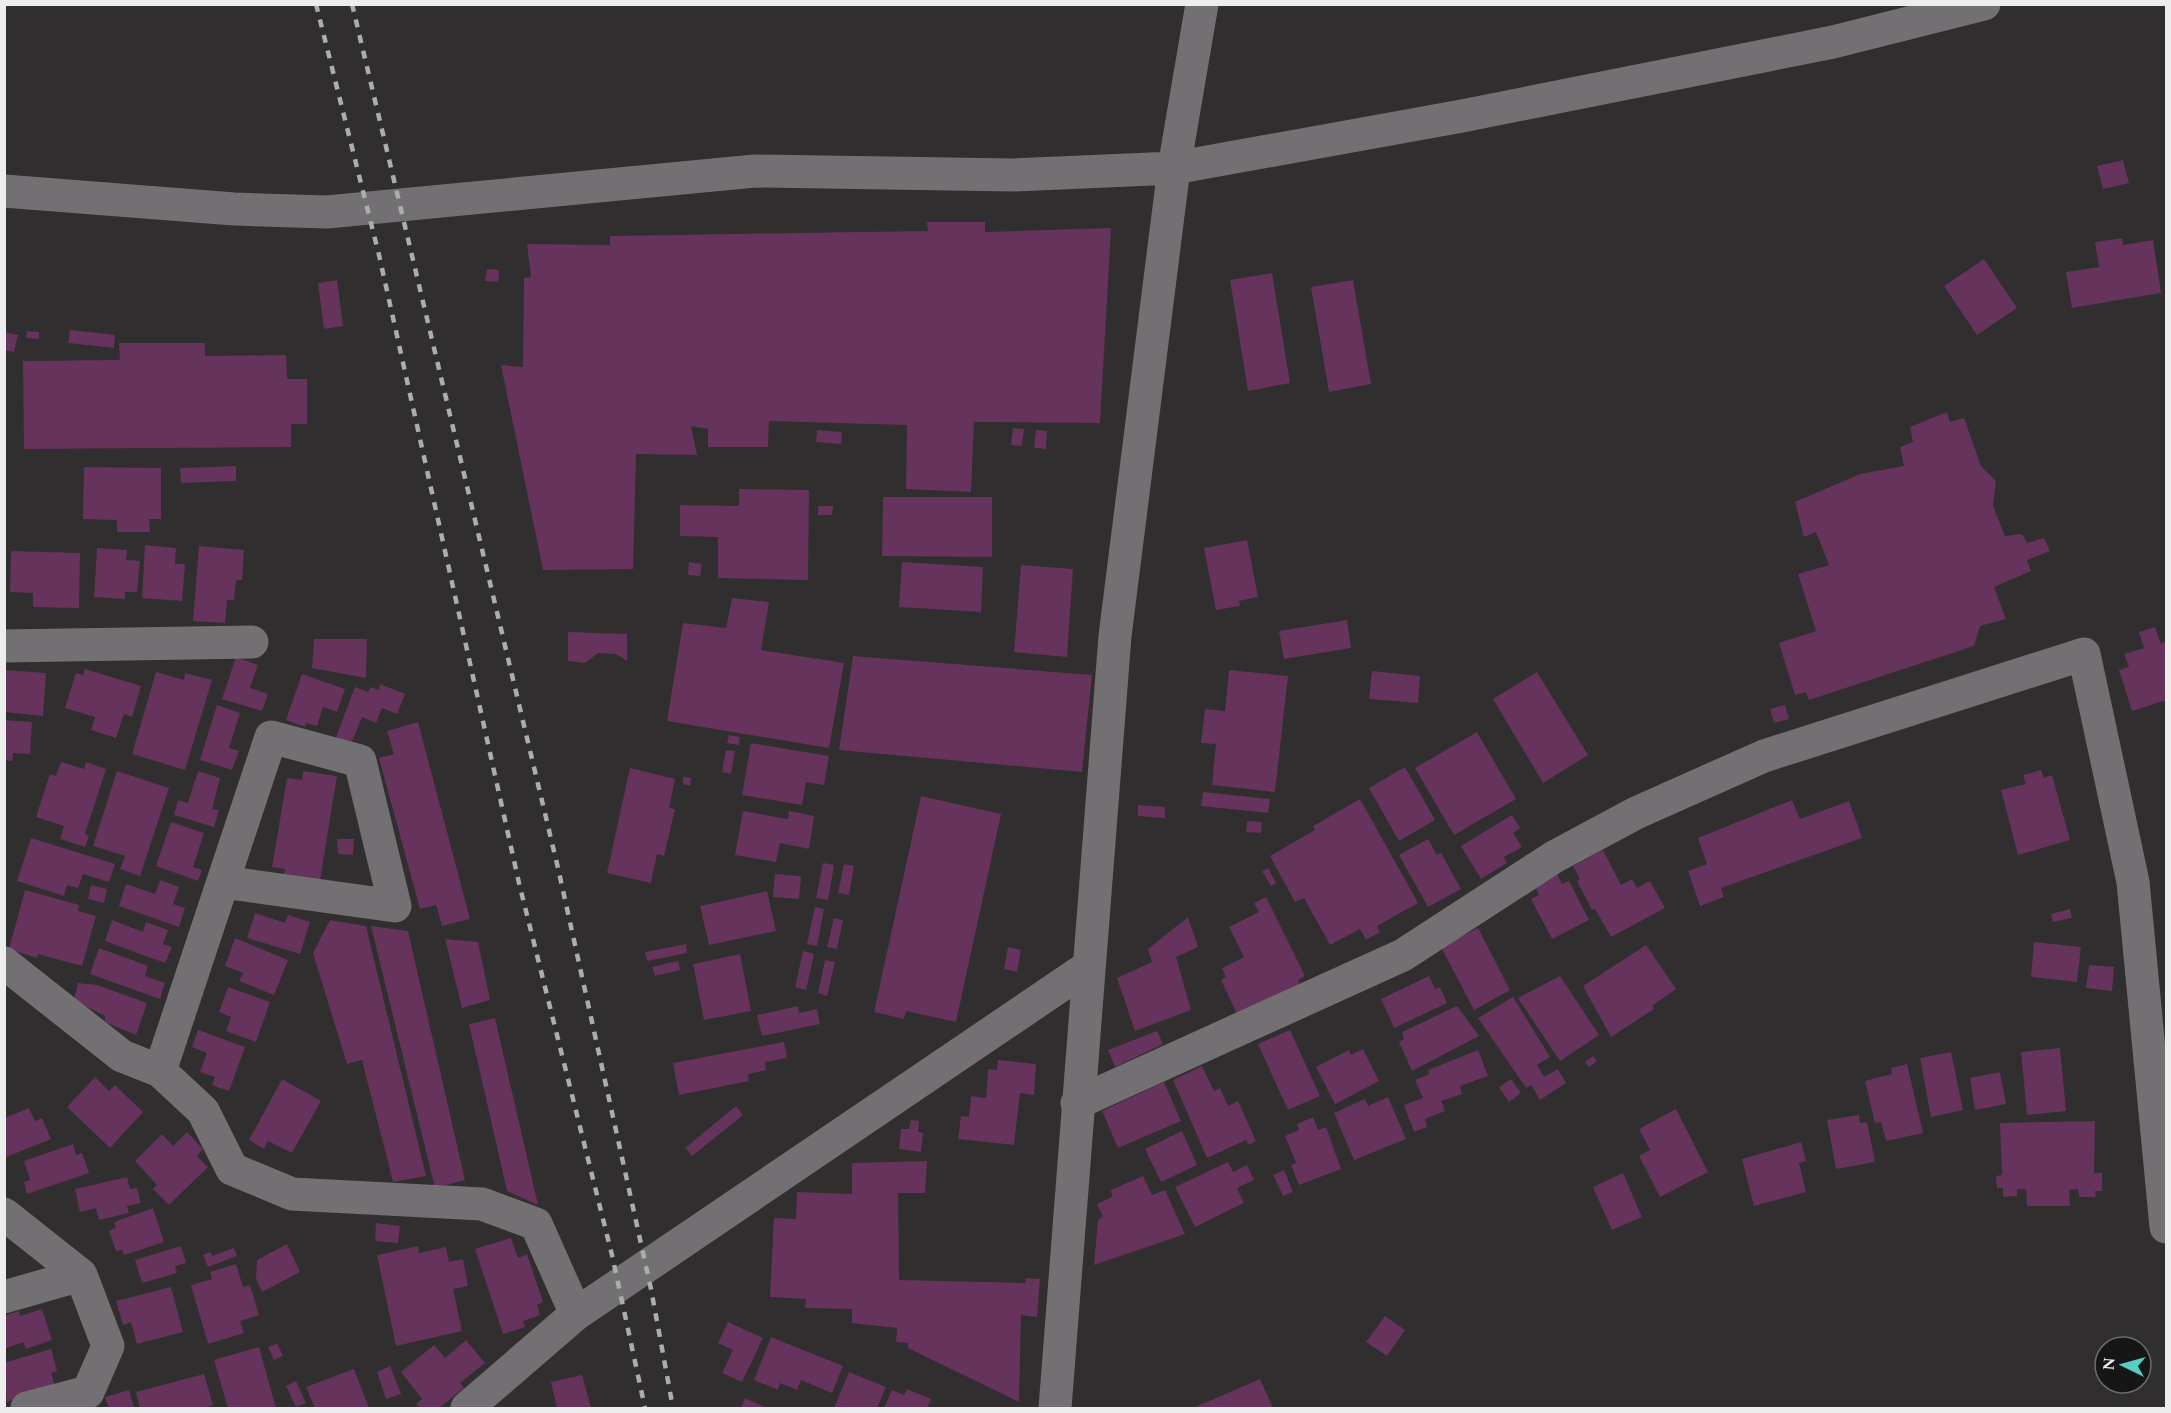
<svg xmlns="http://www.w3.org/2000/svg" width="2171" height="1413" viewBox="0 0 2171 1413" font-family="Spectral,serif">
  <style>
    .building { fill: #65335b }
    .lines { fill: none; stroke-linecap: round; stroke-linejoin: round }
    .minor { stroke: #727072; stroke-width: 33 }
    .rail { stroke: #aeadae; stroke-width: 4.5; stroke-dasharray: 8 8; stroke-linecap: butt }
  </style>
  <rect width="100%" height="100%" fill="#302e2f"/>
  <path class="building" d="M2123,160L2129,183L2103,189L2097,166Z
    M927,222H985V232L1111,228L1100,423L974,422L971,492L906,489L907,425L769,421L768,447H708V429L691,426L697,455L636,454L633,569L543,570L501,365L523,367L524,278L531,277L527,244L610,245V236L928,231Z
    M2122,238L2123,245L2153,240L2161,293L2072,308L2066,272L2099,267L2095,242Z
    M1984,259L2017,308L1977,335L1944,286Z
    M487,269L499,270L498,282L485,281Z
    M1272,273L1290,383L1248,391L1230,280Z
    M337,280L343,326L324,329L318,283Z
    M1353,280L1371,384L1329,392L1311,287Z
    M70,330L115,335L114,348L68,343Z
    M27,331L39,332V339L26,338Z
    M4,332L18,335L14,352L4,350Z
    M119,343H205V356L286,355L287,379H307V424H291V447L24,449L23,361L120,360Z
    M1947,412L1950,422L1964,418L1981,466L1996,481L1993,506L2005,536L2022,534L2027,543L2044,538L2050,551L2027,560L2031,571L1994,587L2006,619L1980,626L1974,646L1809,700L1806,692L1795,695L1779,643L1816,631L1798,574L1829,565L1816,532L1804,537L1795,502L1860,474L1904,466L1900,447L1913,442L1910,427Z
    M1013,428L1024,429L1022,446L1011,445Z
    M817,430L842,432L841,444L816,442Z
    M1036,430L1047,431L1046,449L1034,448Z
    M236,466V481L181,483L180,468Z
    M84,467L161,468V519H149L150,532H117V520L83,519Z
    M739,489L809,490L808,580L718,578V537L680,536V505L739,506Z
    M883,497H992V557L882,556Z
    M818,506H833L832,515H818Z
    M1247,540L1258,597L1239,601L1240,606L1216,610L1204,548Z
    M145,545L176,548L175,564H185L182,601L142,598Z
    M199,546L244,550L242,580H236L234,600H227L225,623L193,621Z
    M97,548L127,550L126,560L140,561L137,592H125V599L94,597Z
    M11,551L80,553L79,608L33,607V593L10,592Z
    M689,562L702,564L700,576L688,575Z
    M902,562L983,567L981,612L899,607Z
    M1021,565L1073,569L1067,657L1014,652Z
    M732,598L769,602L761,650L844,663L829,748L667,721L683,623L726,628Z
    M1347,620L1351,648L1284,659L1279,631Z
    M2155,627L2161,644L2166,641V700L2132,711L2119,670L2129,667L2124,654L2144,648L2139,632Z
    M568,632L627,634V661L616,654L598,653L585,663L568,661Z
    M314,639H367L366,678L312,668Z
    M853,656L1092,675L1082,772L839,750Z
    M236,657L258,665L250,688L268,694L262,711L222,699Z
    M85,669L141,686L132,717L124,714L116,738L91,730L95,717L65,708L76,673L83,675Z
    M4,670L46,673L43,716L4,712Z
    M1229,670L1288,676L1275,792L1212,785L1216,744L1201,743L1205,709L1225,711Z
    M1372,671L1420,676L1418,703L1369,699Z
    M156,672L184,680L185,673L212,680L185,770L132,754Z
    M1537,672L1588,755L1543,783L1493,699Z
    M302,674L345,689L337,712L323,707L317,726L306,723L305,727L286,720Z
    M380,684L405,694L397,714L382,708L376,723L362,717L351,744L336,737L355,687L368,692L370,687L379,690Z
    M217,705L240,713L229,748L239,751L232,770L200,760Z
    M1785,705L1789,719L1774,723L1770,709Z
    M5,720L32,722L30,754L13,753L12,761L5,760Z
    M418,722L470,919L442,926L436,905L420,909L379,758L394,754L387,731Z
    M1477,732L1516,799L1454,835L1415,768Z
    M729,735L740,737L739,745L727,743Z
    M751,743L829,756L824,785L806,782L802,805L742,795Z
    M726,750L735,751L731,774L722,772Z
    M61,762L84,769L86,762L106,769L85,834L89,836L85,847L60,839L64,826L36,817L50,774L56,776Z
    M1405,767L1435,820L1399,841L1369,788Z
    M630,768L675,779L669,808L675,809L664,856L657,854L651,883L607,873Z
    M2041,770L2044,778L2052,775L2070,840L2018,855L2001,790L2026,784L2023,775Z
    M117,771L169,788L140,876L120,869L125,856L93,846Z
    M198,771L220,778L212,809L219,810L214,827L174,815L178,800L188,803Z
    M303,771L337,776L320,880L284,874L285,869L272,867L287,778L302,780Z
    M683,777L691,778L690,786L683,784Z
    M1203,792L1270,799L1268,813L1201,806Z
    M921,796L1001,814L956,1022L906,1011L904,1019L874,1012Z
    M1360,799L1418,903L1377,926L1380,932L1366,940L1360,929L1330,945L1304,898L1295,902L1270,856L1315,830L1313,826Z
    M1792,800L1800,819L1849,801L1862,838L1721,888L1724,897L1700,906L1688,871L1707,864L1698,838Z
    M1138,805L1165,807V818L1138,816Z
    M743,811L788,819L789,811L814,816L809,849L780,843L776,862L735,855Z
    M1512,815L1520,828L1513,833L1522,847L1504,857L1507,863L1481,879L1461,846Z
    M1247,821L1262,822L1261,833L1246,832Z
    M171,822L204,833L193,867L202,870L198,881L156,866Z
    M31,838L115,864L109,882L83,874L78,888L67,885L64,896L17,881Z
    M337,839H354L353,855L338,854Z
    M1428,839L1437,855L1441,853L1461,889L1428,907L1399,855Z
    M1603,850L1621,885L1632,879L1637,888L1650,881L1665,908L1611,937L1595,909L1592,910L1577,881L1580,879L1573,866Z
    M823,863L834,865L828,900L816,898Z
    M844,864L854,866L849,895L838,893Z
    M1268,868L1276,883L1271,886L1262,871Z
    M775,874L801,876L799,899L773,897Z
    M1557,874L1562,884L1569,881L1589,920L1552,939L1531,899L1539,895L1535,886Z
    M160,880L179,887L173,904L185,908L179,927L119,906L126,884L155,894Z
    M91,885L107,889L104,903L88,899Z
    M25,890L79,905L78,911L96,916L82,966L38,954L37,958L9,949Z
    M767,891L776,931L709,945L700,906Z
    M1266,897L1305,976L1298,980L1300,985L1238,1016L1221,980L1226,977L1222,968L1244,957L1229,927L1259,912L1254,903Z
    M815,907L824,909L817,946L807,944Z
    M2070,909L2072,918L2053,922L2051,914Z
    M255,913L285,923L288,915L310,922L300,954L247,938Z
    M1188,917L1198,947L1176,957L1191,1010L1135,1031L1117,978L1152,962L1148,949Z
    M834,918L843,920L837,949L827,947Z
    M112,920L143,932L146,922L168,930L163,944L172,947L165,963L105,941Z
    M330,920L366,926L426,1176L393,1182L362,1060L347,1064L313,953Z
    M371,926L408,931L465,1180L435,1188Z
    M1478,928L1510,990L1474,1010L1441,947Z
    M235,938L288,960L274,995L239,981L243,973L225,966Z
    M445,939L478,942L490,1000L462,1008Z
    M2034,942L2081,947L2077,982L2031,977Z
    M686,944L687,953L647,961L645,952Z
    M1646,945L1676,989L1652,1006L1654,1009L1611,1037L1583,986Z
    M1008,947L1021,950L1017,972L1004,969Z
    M99,948L148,966L145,976L165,983L160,999L90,974Z
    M803,951L814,954L806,990L795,987Z
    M740,954L751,1011L704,1020L693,964Z
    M825,960L835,962L827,996L818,993Z
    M678,961L680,970L655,976L652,967Z
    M2089,965L2114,967L2112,991L2086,988Z
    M1429,976L1435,989L1440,987L1447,1003L1394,1028L1381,999Z
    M1560,976L1599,1035L1560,1061L1518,998Z
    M78,983L97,985L147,1003L136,1035L105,1022V1016L74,1000Z
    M228,987L270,1002L256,1042L226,1031L231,1017L219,1012Z
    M1513,997L1550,1057L1537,1065L1544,1077L1558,1069L1566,1083L1540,1100L1531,1085L1526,1088L1478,1018Z
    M798,1006L799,1013L817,1009L820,1024L762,1036L757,1015Z
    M1457,1006L1479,1036L1412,1071L1399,1042L1404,1039L1402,1032Z
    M495,1018L538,1205L507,1191L469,1024Z
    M198,1030L245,1047L229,1091L212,1085L215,1077L200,1072L207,1053L192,1047Z
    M1290,1030L1320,1096L1288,1110L1258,1044Z
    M1157,1031L1163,1044L1115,1067L1108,1050Z
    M784,1042L787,1058L765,1062L766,1070L748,1074L749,1081L679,1095L673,1063Z
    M2060,1048L2066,1111L2027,1115L2021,1052Z
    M1363,1049L1379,1081L1335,1104L1316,1067L1349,1050L1351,1055Z
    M1478,1050L1488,1076L1460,1086L1462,1094L1441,1101L1445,1111L1425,1119L1427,1127L1414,1132L1404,1105L1423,1098L1415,1080L1429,1074L1428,1070Z
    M1951,1052L1963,1110L1931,1117L1920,1058Z
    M1593,1056L1597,1061L1589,1067L1585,1062Z
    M998,1060L1036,1064L1034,1095L1020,1093L1014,1145L958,1139L961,1116L969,1117L971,1096L986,1098L988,1069L997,1070Z
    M1907,1064L1923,1133L1886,1141L1881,1122L1875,1123L1865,1081L1892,1074L1891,1068Z
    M1202,1066L1214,1091L1220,1088L1228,1106L1238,1101L1256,1141L1249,1145L1246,1140L1207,1158L1173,1080Z
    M2000,1072L2006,1104L1975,1110L1970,1078Z
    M95,1077L109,1091L115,1085L143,1112L110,1148L67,1107Z
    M282,1079L321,1101L292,1153L268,1141L264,1149L249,1140Z
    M1511,1079L1521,1093L1509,1102L1499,1087Z
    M1164,1082L1181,1121L1118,1148L1102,1111Z
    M1388,1097L1406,1139L1354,1160L1334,1113L1365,1099L1368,1106Z
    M736,1106L743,1115L692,1156L685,1148Z
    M29,1108L35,1121L42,1118L51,1139L4,1158V1118Z
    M1676,1109L1708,1172L1660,1197L1639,1156L1650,1150L1639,1129Z
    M1859,1115L1860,1123L1867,1122L1875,1162L1836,1169L1827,1120Z
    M1313,1117L1318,1130L1326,1127L1341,1169L1299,1185L1291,1165L1296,1163L1285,1136L1299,1130L1297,1124Z
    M911,1120L919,1121L918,1132L923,1133L921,1152L899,1149L901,1129H909Z
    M2095,1121L2094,1173H2102V1191H2095L2096,1197H2079L2078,1189L2069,1190L2070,1206H2027L2026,1189H2017V1196L2003,1197V1188H1997L1996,1176L2002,1175L2000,1123Z
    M1182,1131L1197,1165L1161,1182L1145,1149Z
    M187,1132L203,1149L197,1156L208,1167L169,1205L153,1189L157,1185L135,1161L162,1134L173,1146Z
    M1801,1142L1806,1161L1799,1163L1806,1192L1754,1206L1742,1159Z
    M73,1144L76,1155L82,1153L89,1173L27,1194L24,1182L30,1180L24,1161Z
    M927,1161L925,1193H898L899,1280L1026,1283L1025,1278L1040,1279L1037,1317L1021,1315L1019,1402L908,1348V1343L896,1342L897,1328L852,1323V1309L805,1308L806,1299L770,1297L774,1218L796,1219L797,1192L852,1194V1163Z
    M1228,1162L1233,1172L1247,1165L1254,1180L1237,1188L1244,1203L1195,1227L1175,1187Z
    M1284,1170L1293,1192L1283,1196L1273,1175Z
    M1623,1173L1642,1217L1612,1230L1593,1187Z
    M1143,1176L1152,1195L1165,1190L1185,1234L1094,1265L1098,1220L1103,1216L1097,1204L1112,1197L1111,1190Z
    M127,1177L130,1189L137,1188L141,1203L127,1206L129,1213L99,1220L96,1208L80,1212L75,1189Z
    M153,1208L164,1242L124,1255L122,1250L116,1251L109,1231L116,1228L114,1222Z
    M376,1223L400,1226L398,1243L375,1241Z
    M511,1238L518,1258L527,1254L543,1302L537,1305L540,1315L523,1321L525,1327L503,1334L475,1249Z
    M287,1244L300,1272L262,1292L256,1279L257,1260Z
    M181,1246L186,1263L175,1266L177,1273L142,1283L135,1260Z
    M418,1246L419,1253L446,1247L449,1262L463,1259L468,1286L453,1289L462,1331L396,1346L377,1255Z
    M234,1248L237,1256L208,1267L203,1255L210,1252L212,1256Z
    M236,1264L243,1287L250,1285L259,1315L240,1321L244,1333L208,1344L191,1285L212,1279L210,1272Z
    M171,1287L183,1332L137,1344L131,1322L123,1325L116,1301Z
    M42,1309L52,1340L26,1349L23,1342L4,1349V1316L19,1311L20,1316Z
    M1385,1316L1405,1330L1387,1356L1366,1342Z
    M728,1322L763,1338L742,1382L722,1373L733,1350L718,1343Z
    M771,1337L843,1366L832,1393L801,1380L797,1390L780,1383L778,1390L754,1380Z
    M466,1340L485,1363L460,1383L464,1388L439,1408H420L416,1404L422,1399L401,1372L434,1345L445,1358Z
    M277,1343L283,1356L274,1360L268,1347Z
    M259,1347L276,1408H228L214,1360Z
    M51,1349L57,1371L51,1373L55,1387L7,1402L4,1363Z
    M390,1366L401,1394L386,1399L377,1372Z
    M354,1369L369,1408H315L306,1387Z
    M849,1372L886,1387L877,1408H834Z
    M204,1374L213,1405L203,1408H140L136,1392Z
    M582,1375L591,1408H557L551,1382Z
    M1260,1379L1273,1408H1193Z
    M296,1381L306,1403L296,1407L286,1386Z
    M907,1389L931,1399L927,1408H884L892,1390L904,1395Z
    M129,1390L134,1408H109L105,1397Z
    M745,1398L767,1408H741Z"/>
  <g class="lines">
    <path class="minor" d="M4,191L234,209L327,212L755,171L1013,175L1174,168L1462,116L1833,42L1984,4
      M4,646L252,642
      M4,963L122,1056L160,1071L203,1111L232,1169L292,1194L482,1204L536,1224L576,1314
      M160,1071L271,737L360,761L395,906L223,882
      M1077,1103L1403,955L1554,857L1636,813L1764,756L2084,654L2133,882L2166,1227
      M4,1214L81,1275L108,1346L88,1392L27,1408
      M4,1297L81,1275
      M467,1408L576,1314L1088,967
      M1055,1408L1115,636L1174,168L1202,4"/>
    <path class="rail" d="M316,4L379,255L519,883L612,1255L645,1408
      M352,4L558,868L651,1289L673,1408"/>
  </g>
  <rect width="2171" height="1413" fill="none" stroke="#eeedee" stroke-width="12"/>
  <g transform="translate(2123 1365) rotate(275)"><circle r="28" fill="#171617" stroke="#6d6c6d" stroke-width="1.5"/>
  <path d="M0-4.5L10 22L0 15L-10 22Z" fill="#57cec1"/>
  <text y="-9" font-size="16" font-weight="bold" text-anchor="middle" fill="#eeedee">N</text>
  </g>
</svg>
